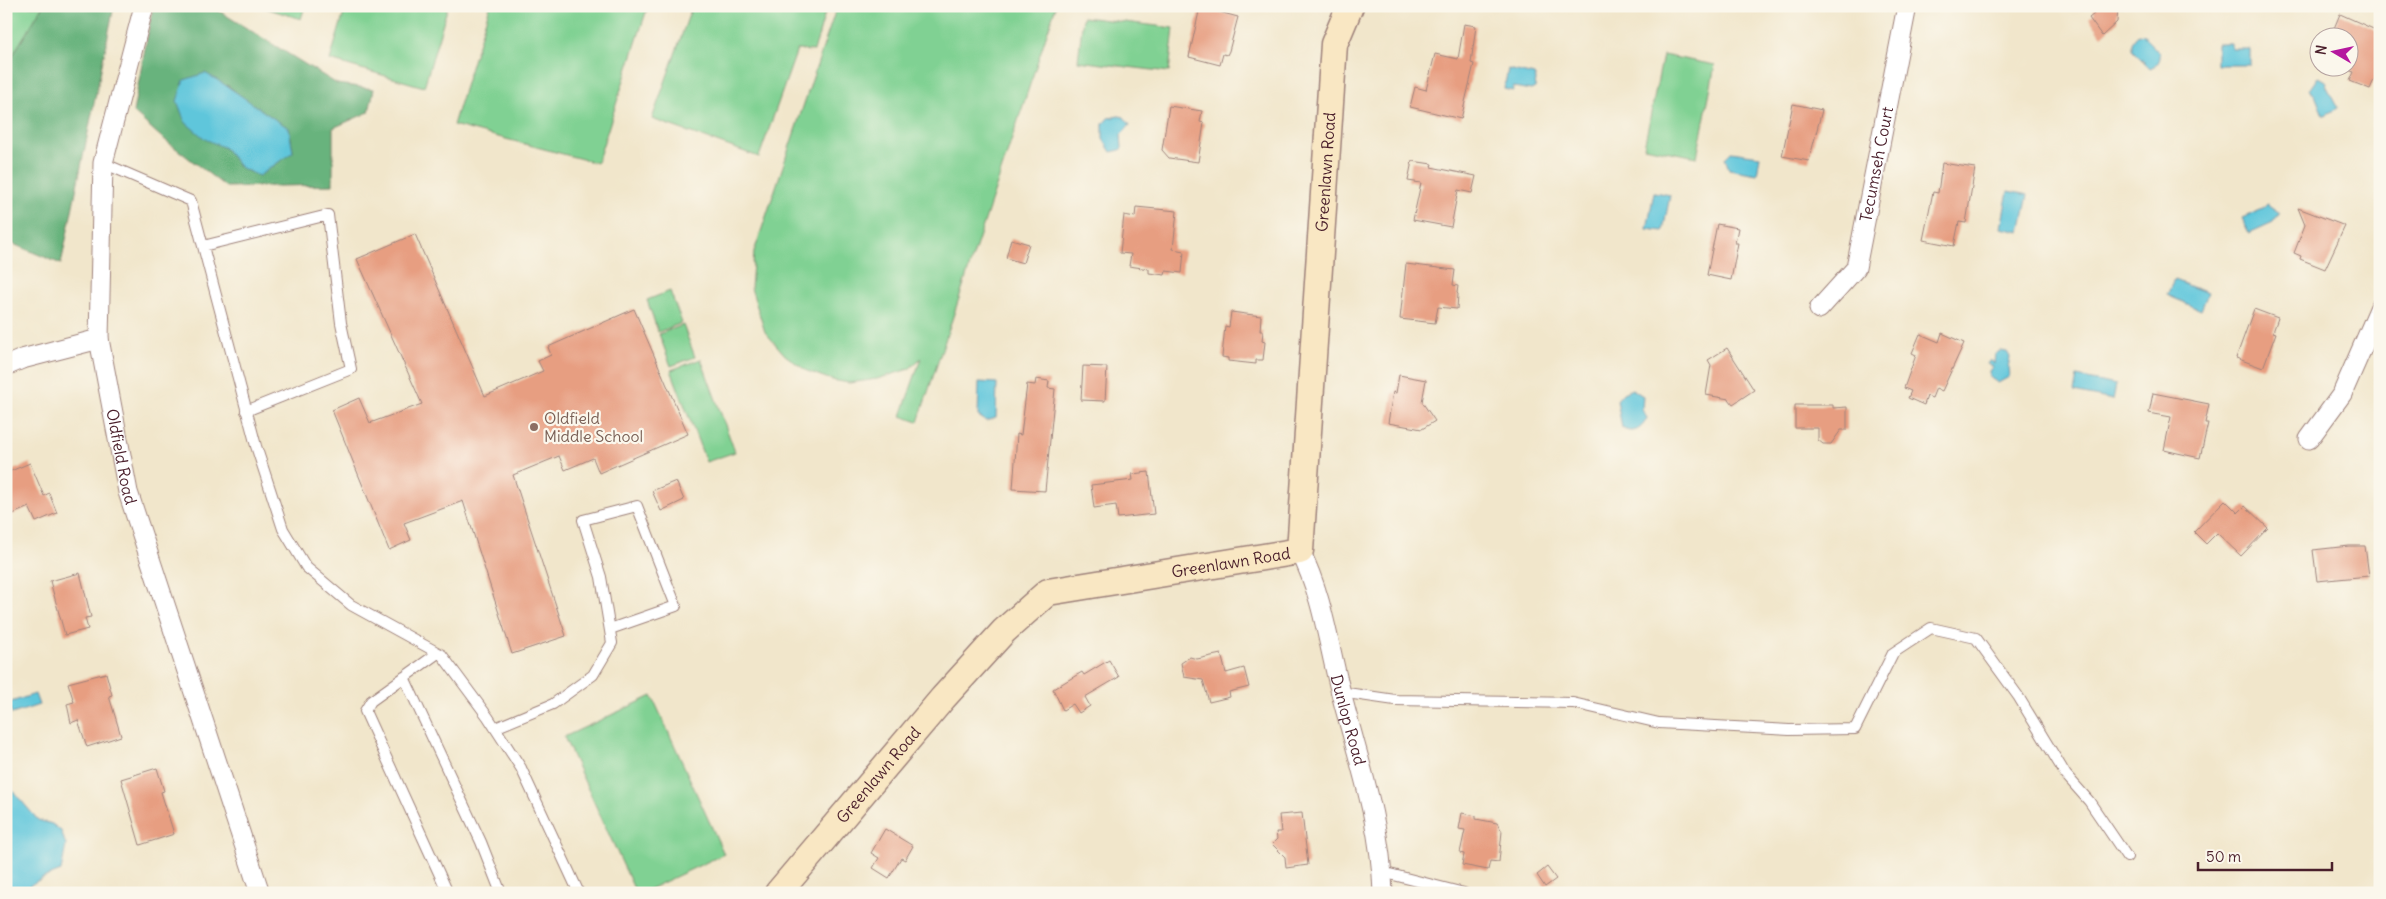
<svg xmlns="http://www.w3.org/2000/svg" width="2386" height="899" viewBox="0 0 2386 899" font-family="Delius,sans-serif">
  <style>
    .green { fill: #80d193; stroke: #65785f }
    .forest { fill: #68b37d; stroke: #596954; fill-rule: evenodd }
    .water { fill: #5ec6db; stroke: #547283 }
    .building { fill: #e79e81 }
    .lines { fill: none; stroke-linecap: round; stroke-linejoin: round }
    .service-casing { stroke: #9e827b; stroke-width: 12 }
    .minor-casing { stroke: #9e827b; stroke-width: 21 }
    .secondary-casing { stroke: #9e827b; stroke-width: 29 }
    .service { stroke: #fff; stroke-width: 10 }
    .minor { stroke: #fff; stroke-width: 19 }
    .secondary { stroke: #f9e7c3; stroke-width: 26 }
    .education-dot { fill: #8d6e63; stroke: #fbf7ec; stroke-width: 2 }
    .labels { text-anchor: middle; stroke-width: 4.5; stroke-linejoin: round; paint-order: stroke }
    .street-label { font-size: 16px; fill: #4a1f2b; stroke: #fbf7ec }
    .education-label { font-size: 16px; fill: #785e54; stroke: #fbf7ec; text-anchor: start }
  </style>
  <rect width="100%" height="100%" fill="#fbf7ec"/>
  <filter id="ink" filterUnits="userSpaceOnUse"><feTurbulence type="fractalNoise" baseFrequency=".02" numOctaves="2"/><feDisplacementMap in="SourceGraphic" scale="10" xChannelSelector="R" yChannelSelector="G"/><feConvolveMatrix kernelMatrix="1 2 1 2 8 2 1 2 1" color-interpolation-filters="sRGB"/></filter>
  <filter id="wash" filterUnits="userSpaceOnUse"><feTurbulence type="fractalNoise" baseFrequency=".0096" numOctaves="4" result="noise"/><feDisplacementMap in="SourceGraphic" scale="20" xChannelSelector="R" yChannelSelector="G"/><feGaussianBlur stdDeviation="1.12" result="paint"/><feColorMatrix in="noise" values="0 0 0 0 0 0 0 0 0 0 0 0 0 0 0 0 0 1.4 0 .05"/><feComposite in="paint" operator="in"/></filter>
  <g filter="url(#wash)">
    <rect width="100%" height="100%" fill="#f1e6cb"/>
    <path class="green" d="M6,6H43L6,66Z
      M259,6H305L301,19Z
      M346,6H448L424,87L330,60Z
      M490,6H648L597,163L453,125Z
      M692,6H827L814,51L797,50L759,157L652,119Z
      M837,6H1056L918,422L901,416L921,358L909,369L877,379L849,383L832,380L807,371L785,355L765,332L751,288L754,252Z
      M1083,17L1174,28L1169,72L1078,61Z
      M1663,55L1715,65L1697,157L1644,147Z
      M670,291L682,323L658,332L647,300Z
      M683,325L695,357L671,366L659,334Z
      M701,359L735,452L706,462L671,370Z
      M652,696L724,854L641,893H636L564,737Z"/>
    <path class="forest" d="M43,6H114L61,264L6,241V66Z
      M153,6H211L337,84L374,89L369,112L333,128V185L226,187L160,136L133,112ZM227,85L260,111L289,128L293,152L259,176L241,168L225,148Z"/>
    <path class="water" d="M2138,34L2145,35V38L2160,53C2161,61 2157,65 2150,68L2132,50V43Z
      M2217,43H2231V49H2250V65H2217Z
      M1508,69L1534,75L1536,79L1535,88L1531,90L1514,87L1513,91L1504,89Z
      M205,73C235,89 260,111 289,128L293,152L259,176L241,168L225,148L205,139L185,122L177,101L184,80Z
      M2318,77L2327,82L2326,85L2338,108L2325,115H2323L2315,95L2309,90Z
      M1119,116L1124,117L1130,125L1121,135L1122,148L1120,150L1111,152L1103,139V124L1108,118Z
      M1731,152L1760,156L1757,174L1729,169L1725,158Z
      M2008,191L2028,195L2020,232L2001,228Z
      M1654,192L1670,195L1663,231L1647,229Z
      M2267,204L2280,213L2273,222L2249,233L2242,218L2263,209Z
      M2174,280L2208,293L2201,310L2167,295Z
      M2000,351L2007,352L2010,357L2008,367L2009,377L1998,383L1989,377V371L1993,366L1987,364L1990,360L1994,363L1995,354Z
      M2077,377L2116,385L2113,400L2074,392Z
      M979,382L997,383L996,418L986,421L978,416Z
      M1632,389L1643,396L1642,410L1647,418C1642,429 1633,435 1622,428L1617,400L1623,393Z
      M35,694L39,705L12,714L8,703Z
      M6,783L38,820L52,824L61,831L66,845L61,871C54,874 46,876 39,880C21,889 32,893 6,893Z"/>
    <g id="blocks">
      <path class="building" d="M2094,6H2118L2117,22L2102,36L2089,18L2094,14Z
        M1200,7L1238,17L1229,51L1227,55L1223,54L1220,65L1189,57Z
        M2340,14L2380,32V83L2374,80L2370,89L2350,81L2354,72L2348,70V38H2330Z
        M1464,24L1476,26L1471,63L1474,64L1461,119L1410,107L1415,87L1426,90L1435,54L1458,59Z
        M1793,104L1822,110L1809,161L1782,156Z
        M1169,106L1202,111L1200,122L1204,123L1198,162L1169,158L1162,150Z
        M1412,161L1432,164L1431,167L1476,176L1472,193L1458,190L1451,227L1413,220L1421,183L1408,181Z
        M1942,163L1975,168L1966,223L1959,222L1954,246L1923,240L1933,192L1938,193Z
        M1136,207L1177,211L1173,249L1184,251L1182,273L1166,271L1165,275L1149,273V269L1129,266L1131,254L1120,253L1124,215L1135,217Z
        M2298,208L2345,226L2325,269L2300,259L2301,256L2294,253L2305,225Z
        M1717,224L1738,228L1735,243H1738L1731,280L1707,275Z
        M415,234L485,396L543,371L538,361L551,355L548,347L634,309L688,434L599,473L593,458L565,470L559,456L513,475L566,636L512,654L463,501L404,523L411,540L389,550L332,410L359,398L370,423L422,404L357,259Z
        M1011,239L1029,244L1023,263L1006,258Z
        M1406,264L1455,270L1453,285L1458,286L1457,293L1458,294L1457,309L1438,307L1435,323L1400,319Z
        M2254,309L2278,318L2273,332L2276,333L2263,368L2236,358Z
        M1231,312L1261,316L1260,331H1263L1262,341L1265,342L1263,360H1256V364L1228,361V358L1222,357L1225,326L1229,327Z
        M1942,333L1964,343L1942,391L1936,388L1932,398L1927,396L1924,405L1908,398L1911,391L1904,388L1916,355L1912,353L1920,334L1939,342Z
        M1727,348L1754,390L1733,404L1729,399L1706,395L1711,365L1708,360Z
        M1083,366L1107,367L1105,401L1081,400Z
        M1399,375L1426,380L1422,402L1435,421L1422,429L1388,423L1393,392L1396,393Z
        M1036,379L1049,381L1048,388L1055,389L1045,491L1013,489L1017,434L1021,435L1027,384L1035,385Z
        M2153,393L2209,404L2205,423H2208L2200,458L2164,450L2171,417L2149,413Z
        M1795,405H1833V408L1847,407V430H1841L1831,444H1823L1818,440V428H1795Z
        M30,463L44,496L49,493L57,513L36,522L29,507L6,517V473Z
        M1149,472L1154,514L1118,518L1116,505L1094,508L1091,485L1133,480L1132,474Z
        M676,481L684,500L661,511L652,491Z
        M2225,500L2238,513L2245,506L2268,528L2241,556L2217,533L2206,544L2194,532Z
        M2349,546H2365L2369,576L2317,581L2313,550Z
        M80,573L91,617L85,618L88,629L65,635L50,581Z
        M1221,654L1226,673L1244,668L1249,687L1229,692L1230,697L1209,702L1203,680L1184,677L1181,663L1190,657L1197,659Z
        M1109,660L1119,677L1085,697L1090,706L1079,713L1073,704L1063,710L1053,689L1082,672L1084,675Z
        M106,673L112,695L109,696L121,736L87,747L78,720L71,723L67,704L74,702L68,683Z
        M157,768L164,791L161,792L174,834L140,845L121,779Z
        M1302,813L1308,865L1286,868L1285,857L1272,844L1277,839L1276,832H1281L1279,815Z
        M1462,813L1476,816V819L1497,823L1502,831L1499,862L1490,861L1488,870L1462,865L1464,854L1460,853L1465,830L1459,829Z
        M885,829L913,846L905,860L901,858L889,878L873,868L879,858L871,853Z
        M1547,867L1556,879L1545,887L1537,875Z"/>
    </g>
  </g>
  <g filter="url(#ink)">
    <use href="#blocks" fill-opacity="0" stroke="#9e827b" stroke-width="1"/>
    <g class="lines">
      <defs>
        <path id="service" d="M103,163L191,201L256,446L283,529L306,567L351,605L442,655L488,717L521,768L579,893
          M203,246L328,215L341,323L351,369L246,411
          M438,653L371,701L365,711L448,893
          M404,677L481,842L501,893
          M1340,692L1395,700L1573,703L1659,723L1789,730L1855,729L1893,653L1931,628L1976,638L2018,696L2066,775L2089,801L2127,857
          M495,728L553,704L593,675L612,643L601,577L583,520L637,506L676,606L610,629
          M1382,872L1464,893"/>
        <g id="minor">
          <path id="s1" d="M144,6L103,163L99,339L128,492L260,893"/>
          <path id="s2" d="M1819,309L1856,268L1907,6"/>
          <path d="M6,366L22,359L99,339"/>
          <path d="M2309,439L2342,394L2380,307"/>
          <path id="s3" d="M1300,551C1323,596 1328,644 1341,693C1358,759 1381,823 1383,893"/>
        </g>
        <g id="secondary">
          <path id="s4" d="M778,893L943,698L1004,631L1048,592L1300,551L1334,44L1350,6"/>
        </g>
      </defs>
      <use href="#service" class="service-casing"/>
      <use href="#minor" class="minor-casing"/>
      <use href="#secondary" class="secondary-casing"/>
      <use href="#service" class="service"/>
      <use href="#minor" class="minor"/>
      <use href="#secondary" class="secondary"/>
    </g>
  </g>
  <circle class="education-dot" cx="534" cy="427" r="5"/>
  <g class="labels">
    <g class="street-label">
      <text dy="6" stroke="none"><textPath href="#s2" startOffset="161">Tecumseh Court</textPath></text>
      <text dy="6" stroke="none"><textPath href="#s4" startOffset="1040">Greenlawn Road</textPath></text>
      <text dy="6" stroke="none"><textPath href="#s1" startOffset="458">Oldfield Road</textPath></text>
      <text dy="6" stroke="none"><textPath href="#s4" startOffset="590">Greenlawn Road</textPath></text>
      <text dy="6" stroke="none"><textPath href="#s3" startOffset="176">Dunlop Road</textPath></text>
      <text dy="6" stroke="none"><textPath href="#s4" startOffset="155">Greenlawn Road</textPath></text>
    </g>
    <g class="education-label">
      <text x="544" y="424">Oldfield<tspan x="544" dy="18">Middle School</tspan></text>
    </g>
  </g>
  <rect width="2386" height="899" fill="none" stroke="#fbf7ec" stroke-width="25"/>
  <g transform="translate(2334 52) rotate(279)"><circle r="24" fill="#fbf7ec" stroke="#b4a19f"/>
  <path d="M0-4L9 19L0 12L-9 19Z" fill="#b5179e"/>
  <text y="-8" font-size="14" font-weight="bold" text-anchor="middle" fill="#4a1f2b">N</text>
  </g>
  <path d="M2198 862v8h134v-8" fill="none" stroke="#4a1f2b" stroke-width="2.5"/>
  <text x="2206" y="862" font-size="15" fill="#4a1f2b" stroke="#fbf7ec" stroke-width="4" paint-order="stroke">50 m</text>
</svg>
